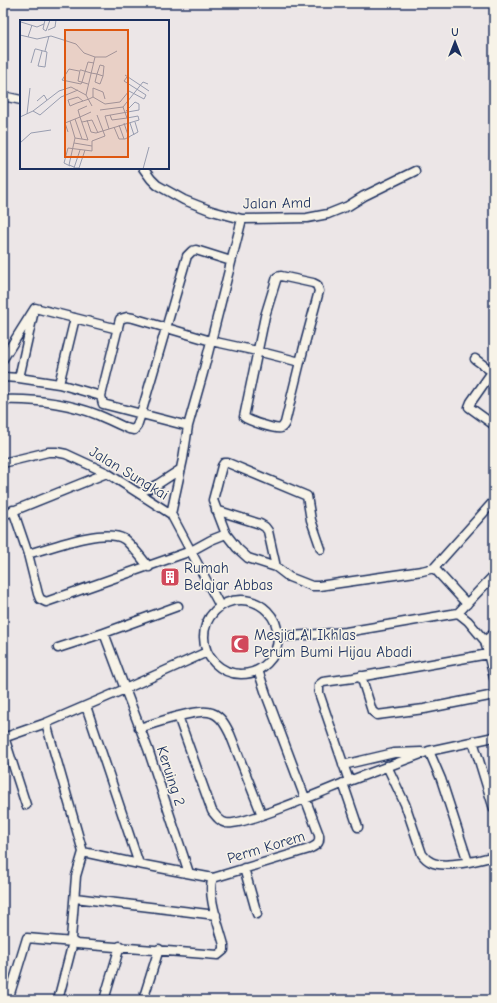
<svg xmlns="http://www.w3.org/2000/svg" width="497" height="1003" viewBox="0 0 497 1003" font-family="'Comic Neue',sans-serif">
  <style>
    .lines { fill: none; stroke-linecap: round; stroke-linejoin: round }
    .minor-casing { stroke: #1b2f5e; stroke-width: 11 }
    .minor { stroke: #f7f3e8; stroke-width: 8 }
    .labels { text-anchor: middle; stroke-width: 3; stroke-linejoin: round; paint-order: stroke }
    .street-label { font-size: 15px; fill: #1b2f5e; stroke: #f7f3e8 }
    .poi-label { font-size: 15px; fill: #1b2f5e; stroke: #f7f3e8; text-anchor: start }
    .inset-road { fill: none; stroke: #989db0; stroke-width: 1 }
    .view { fill: #de5710; fill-opacity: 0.15; stroke: #de5710; stroke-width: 2 }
    .inset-edge { fill: none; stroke: #1b2f5e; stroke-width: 2 }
  </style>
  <rect width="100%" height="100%" fill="#ece6e7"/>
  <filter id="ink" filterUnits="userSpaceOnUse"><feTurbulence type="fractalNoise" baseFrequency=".025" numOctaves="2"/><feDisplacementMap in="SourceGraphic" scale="8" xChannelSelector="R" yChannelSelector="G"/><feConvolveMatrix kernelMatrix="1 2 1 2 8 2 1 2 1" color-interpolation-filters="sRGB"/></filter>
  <g filter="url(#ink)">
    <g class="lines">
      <defs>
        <path id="minor" d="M3,96L21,100
          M143,168L151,179L157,185L184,200L212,211L242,219L307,218L328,214L348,206L364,196L415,171
          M3,359L35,308L118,329
          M475,359L494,373
          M492,372L471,402L469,407L494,425
          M3,377L19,378L33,315
          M19,378L59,384L101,396
          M59,384L75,318
          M3,400C36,399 67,403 98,415C108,419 119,425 129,429L134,430L137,426L141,414L187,256L192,251L196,250L231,261
          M188,426L103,404L101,396L120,319L127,317L133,318L211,341L257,351L300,362L285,423C284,425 283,427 281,428C276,430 249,421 244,417L265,316L277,277L281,276L313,283L317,285L319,291L300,362
          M3,463L48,452H56L66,454L107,473L171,514L220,606
          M139,493L158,484L181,469
          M13,510L28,554
          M216,510L260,524L265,527L268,531L276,567
          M171,514L183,459L188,426L203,373L242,219
          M3,515L107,473
          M226,534L213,500L222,466L224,463H228L307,496L311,520L321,549
          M149,567C143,560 131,544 124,539C104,527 50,548 28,554L38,594L40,599L46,602L191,551L211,540L226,534L237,548L248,558L276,567L289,577L312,586H319L422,571L434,568L494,501
          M434,568L467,604
          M204 637a37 37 0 1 1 74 0a37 37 0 1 1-74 0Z
          M178,606L104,633L125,689L207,652
          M458,613L468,621L485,641L494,678
          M278,637L346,632L458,613L494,575
          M485,641L494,633
          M58,648L104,633
          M361,676L372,711L377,715L424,709L494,695
          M86,706L139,864
          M178,716L212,811C216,816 220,822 226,823C242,827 328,789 349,781L319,693V685L323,682L353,678L494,653
          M46,723L83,852L76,876L71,939L73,942L58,1000
          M139,728C154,724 199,707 212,713C221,716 226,726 230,734L262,815
          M473,741L494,809
          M429,751L441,779L468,862
          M343,765L394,753L421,752
          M387,766L405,804L422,854C424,857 427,860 431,862C444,869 480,860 494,856
          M349,781L429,751L494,737
          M343,783L358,827
          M26,805L5,740L6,737L46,723L125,689L148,749L189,873
          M83,852L139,864L213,878
          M244,868L257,914
          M75,898L216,915
          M8,1000L27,938L73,942L77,944L218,955L224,950V945C220,929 206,893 213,878L309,849C317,845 320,844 319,835L267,697L258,670
          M104,1000L120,946
          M143,1000L159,949"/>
      </defs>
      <use href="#minor" class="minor-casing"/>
      <use href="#minor" class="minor"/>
    </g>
  </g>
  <defs>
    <symbol id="building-square" viewBox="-11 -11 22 22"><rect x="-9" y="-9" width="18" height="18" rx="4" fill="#d1495b" stroke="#f7f3e8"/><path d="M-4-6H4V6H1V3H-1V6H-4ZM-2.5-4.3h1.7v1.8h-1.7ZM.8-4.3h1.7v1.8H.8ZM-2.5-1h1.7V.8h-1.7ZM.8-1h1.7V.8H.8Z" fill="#fff"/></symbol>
    <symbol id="mosque-square" viewBox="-11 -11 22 22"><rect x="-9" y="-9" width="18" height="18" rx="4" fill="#d1495b" stroke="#f7f3e8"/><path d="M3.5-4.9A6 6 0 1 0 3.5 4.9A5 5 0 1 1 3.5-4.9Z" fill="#fff"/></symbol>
  </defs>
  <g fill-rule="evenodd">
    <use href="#building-square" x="159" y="566" width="22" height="22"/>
    <use href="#mosque-square" x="229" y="633" width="22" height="22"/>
  </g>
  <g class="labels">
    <g class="street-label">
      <text transform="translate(277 203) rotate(-1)" y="5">Jalan Amd</text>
      <text transform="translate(129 473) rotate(31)" y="5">Jalan Sungkai</text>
      <text transform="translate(171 776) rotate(72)" y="5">Keruing 2</text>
      <text transform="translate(266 847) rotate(-17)" y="5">Perm Korem</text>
    </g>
    <g class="poi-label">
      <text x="184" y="573">Rumah<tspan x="184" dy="17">Belajar Abbas</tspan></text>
      <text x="254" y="640">Mesjid Al Ikhlas<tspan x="254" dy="17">Perum Bumi Hijau Abadi</tspan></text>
    </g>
  </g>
  <g transform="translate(20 20)">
    <rect width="149" height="149" fill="#ece6e7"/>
    <path class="inset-road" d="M25,0L23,9L26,11L30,0M1,2L17,7L24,4M28,10L35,7L36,0M0,15L17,19L31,16L56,24L64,33L75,37H86L97,31M8,17L12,5M25,31L29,16M11,43L15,29H16L27,32L25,47L18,46L22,31M105,55L129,71M44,57L42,60L61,64L62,62M44,57L49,49L59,51M62,62L68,42L74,43M68,64L58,61L60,50H61L71,53L77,54L83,56L80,64L75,62L77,54L80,45L84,46L83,56M66,75L75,37M73,77V68L83,72L85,79M17,81L24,75L27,80M63,81L58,77L48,80L50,86L57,83L69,79L73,77L85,84L100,82L109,71L124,79L126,75L104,61L107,57M67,86L58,90L60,97L71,92M80,90L103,87L123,62L128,64M13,91L20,95L41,77L58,70M106,91L115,82L119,84M7,94L10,68M90,95L92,100L107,98L103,87M0,97L13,91L39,71L51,67L66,75L72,86M55,99L62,119M67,100L71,112L76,113L89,109L85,96L119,90V84M50,101L55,118L49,145L54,147M62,102L72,100L78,113M104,103L109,118M110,103L114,115M99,105L104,119M94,107L99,119H105L118,112L115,102M89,109L119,100L118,96L107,98M48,112L45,103L60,97L68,120M55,118L68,120M0,123L11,113L31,110M54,123L72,126M60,130L54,148H59L65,130M50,146L44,143L48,128L72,131V121L85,116L77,95M123,149L129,127"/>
    <path class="view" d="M45,10H108V137H45Z"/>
    <rect width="149" height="149" class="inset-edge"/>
  </g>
  <rect width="497" height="1003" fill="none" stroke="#f7f3e8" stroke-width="16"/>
  <rect x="8" y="8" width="481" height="987" fill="none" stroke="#1b2f5e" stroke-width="1.5" filter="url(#ink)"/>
  <g transform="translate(455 42)" stroke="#f7f3e8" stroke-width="3" paint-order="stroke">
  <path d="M0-3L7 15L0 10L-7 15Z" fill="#1b2f5e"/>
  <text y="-6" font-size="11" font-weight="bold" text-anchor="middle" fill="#1b2f5e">U</text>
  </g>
</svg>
